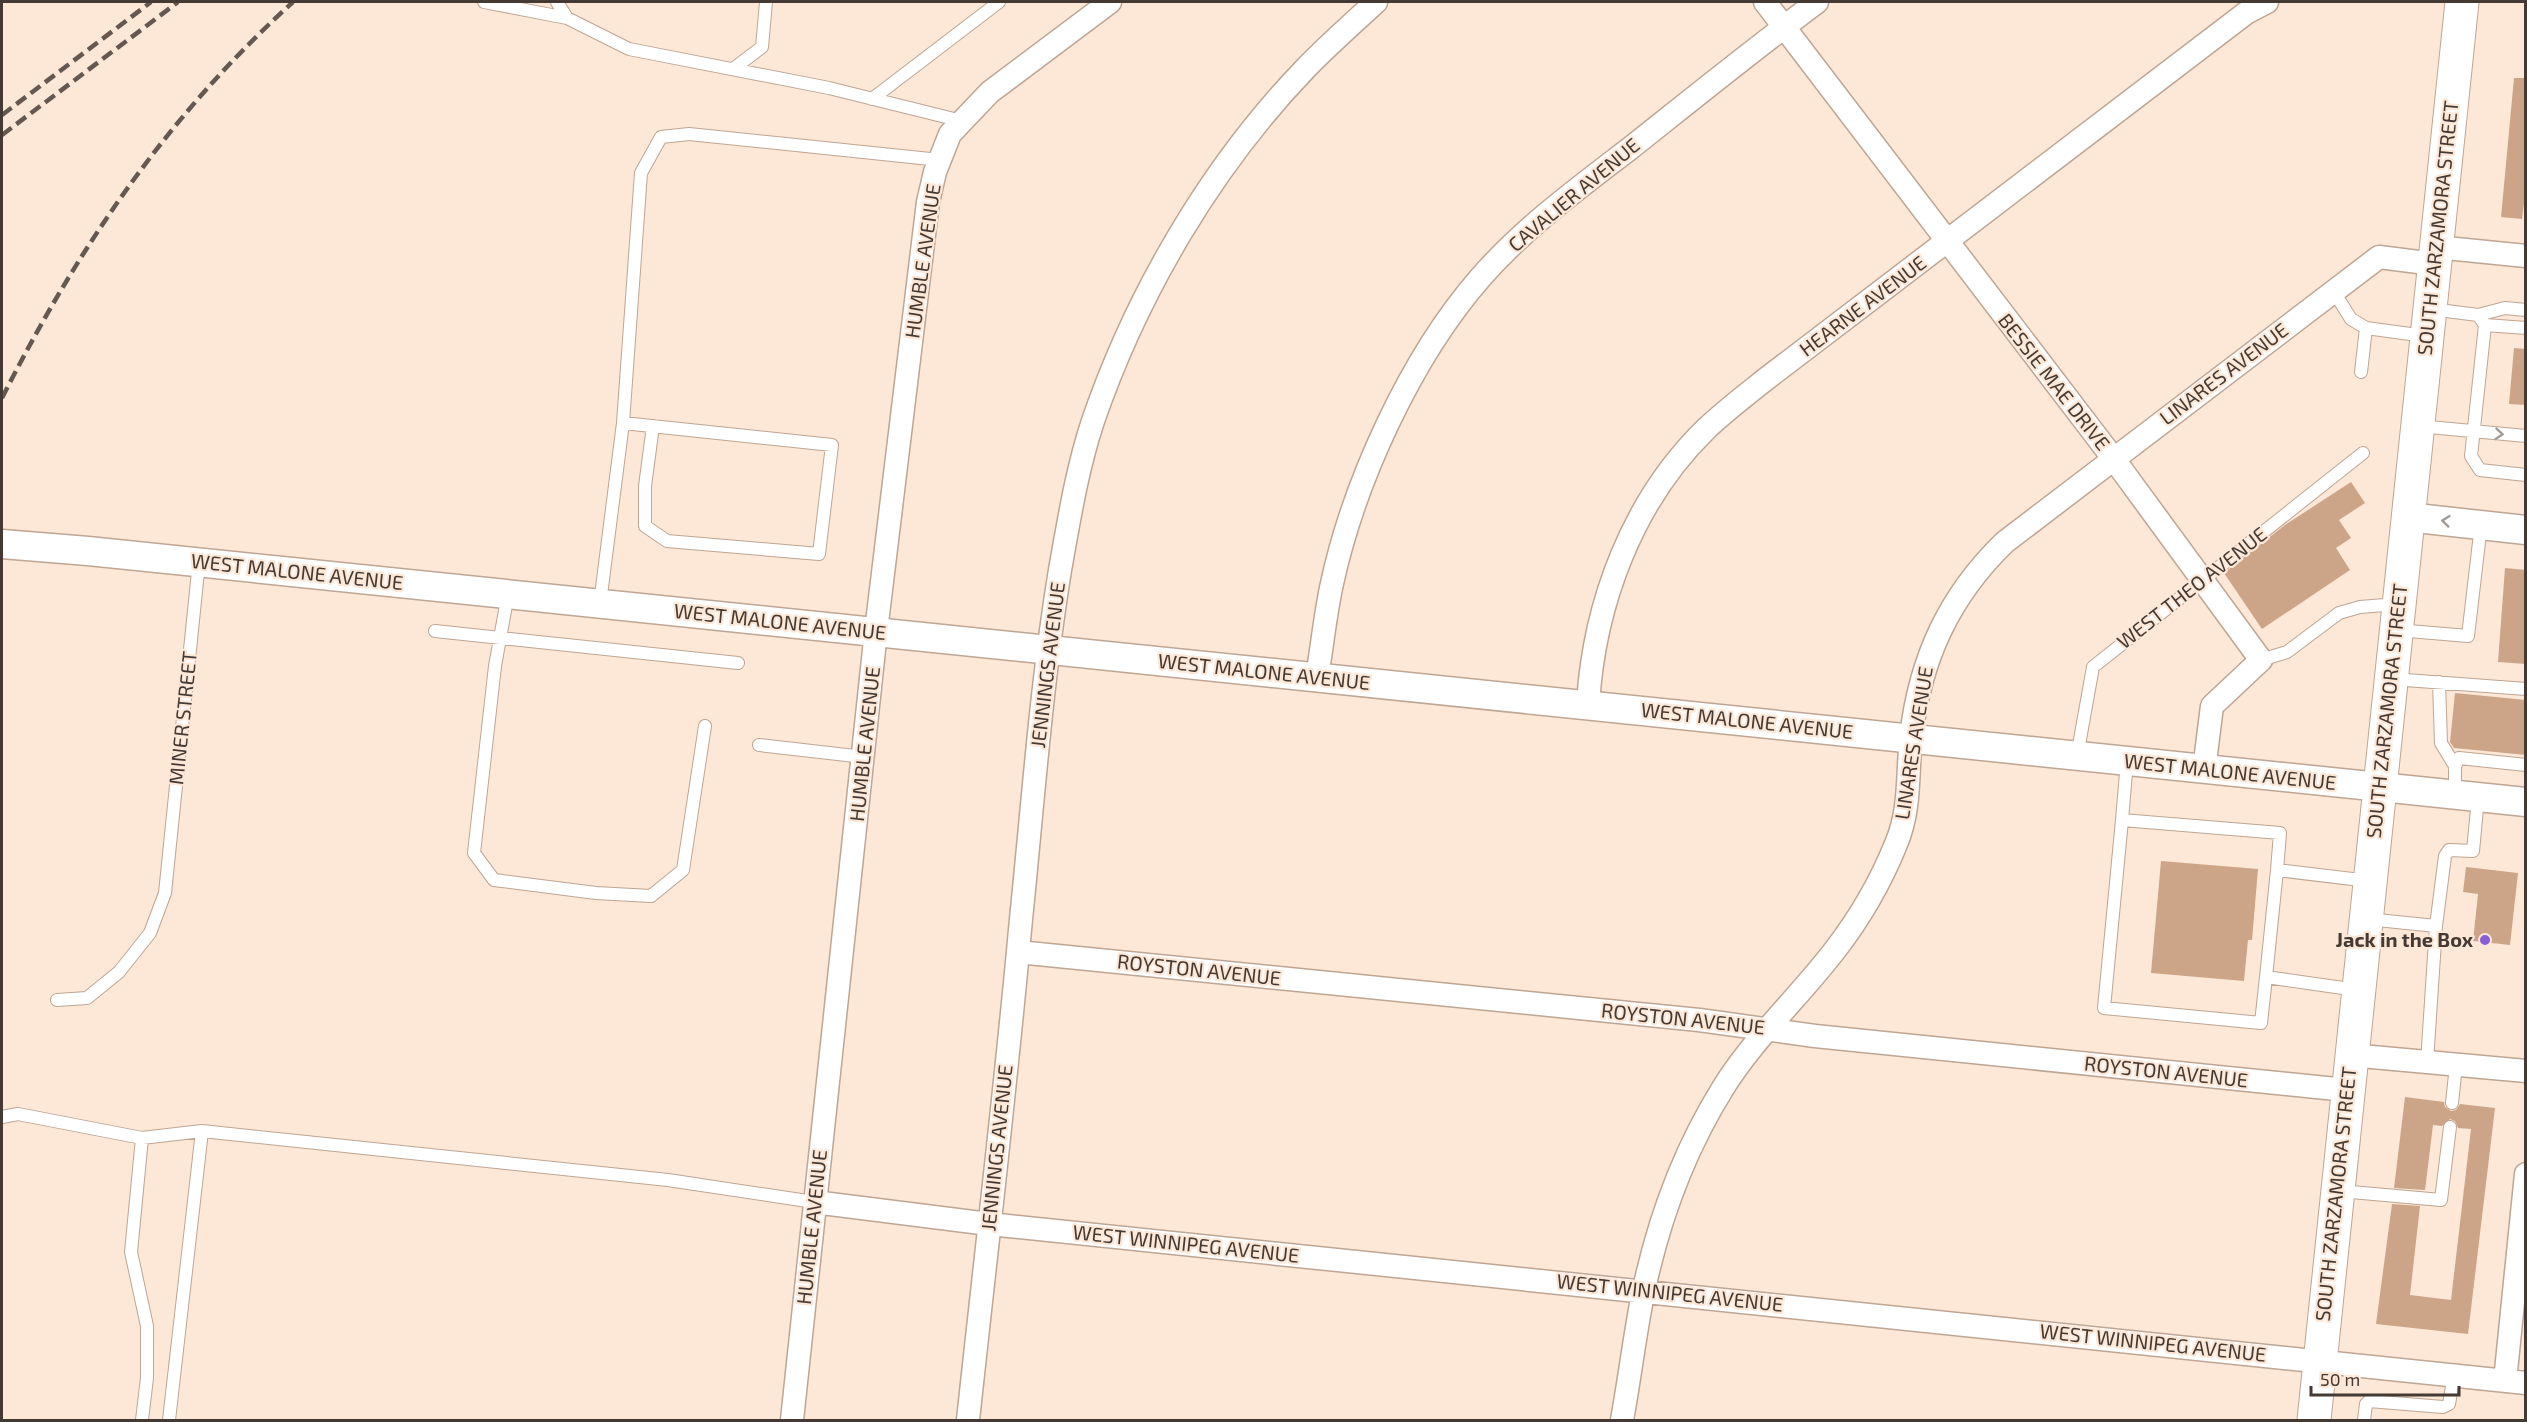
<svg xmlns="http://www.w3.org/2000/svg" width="2527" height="1422" viewBox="0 0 2527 1422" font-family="'Exo 2',sans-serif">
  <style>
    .building { fill: #cca588 }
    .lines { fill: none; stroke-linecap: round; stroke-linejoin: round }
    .service-casing { stroke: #bfa593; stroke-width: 14 }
    .minor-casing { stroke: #bfa593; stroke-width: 25 }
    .tertiary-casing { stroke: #bfa593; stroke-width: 31 }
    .secondary-casing { stroke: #bfa593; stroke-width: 35 }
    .service { stroke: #fff; stroke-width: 12 }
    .minor { stroke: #fff; stroke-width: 22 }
    .tertiary { stroke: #fff; stroke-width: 28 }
    .secondary { stroke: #fff; stroke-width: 33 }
    .rail { stroke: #65584f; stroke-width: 4.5; stroke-dasharray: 12 6; stroke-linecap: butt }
    .oneway { stroke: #a29c99 }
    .poi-dot { fill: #855ed8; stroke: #fde7d7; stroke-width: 2 }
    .labels { text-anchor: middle; stroke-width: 4.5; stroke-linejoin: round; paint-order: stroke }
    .street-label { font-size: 20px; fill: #453a33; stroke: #fde7d7 }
    .poi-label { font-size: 20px; font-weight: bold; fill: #453a33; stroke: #fde7d7; text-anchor: end }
  </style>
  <rect width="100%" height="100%" fill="#fde7d7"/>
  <path class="building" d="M2514,78H2526V187L2522,219L2501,217Z
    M2514,348L2526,349V405L2509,404Z
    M2351,482L2365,503L2339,520L2351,538L2336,548L2350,570L2262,629L2224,573L2285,525Z
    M2505,568L2526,570V664L2498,662Z
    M2455,693L2526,700V755L2454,748L2450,742Z
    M2161,861L2258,869L2252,940H2248L2244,981L2151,973Z
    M2466,867L2518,873L2510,945L2473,941L2478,894L2463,892Z
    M2405,1097L2444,1102L2445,1107L2451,1111L2456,1110L2460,1104L2495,1108L2468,1334L2376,1324L2392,1204L2420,1206L2410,1295L2451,1300L2471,1129L2458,1128L2455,1121L2450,1119L2442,1126L2433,1125L2425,1190L2394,1188Z"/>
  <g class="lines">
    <defs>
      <path id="service" d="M484,2L567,18L629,49L829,88L962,121
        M557,2L567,18
        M733,69L762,47L766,2
        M872,99L999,2
        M2334,292L2351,319L2366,328L2425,336
        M2431,309L2478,315L2485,325L2471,456L2480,470L2526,475
        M2478,315L2505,308L2526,310
        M2485,325L2526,328
        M2361,372L2366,328
        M623,423L641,173L661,137L689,134L940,160
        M2418,426L2526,436
        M508,594L495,666L474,853L494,880L596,893L651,896L683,870L705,726
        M600,603L623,423L832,445L819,554L667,541L645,526V486L653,426
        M2397,630L2468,636L2481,525
        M435,631L738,663
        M2261,660L2287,652L2339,613L2360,607L2397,604
        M2392,679L2526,689
        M2439,682L2441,743L2455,766
        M759,745L864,757
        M2077,756L2093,667L2363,453
        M2127,761L2122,820L2280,833L2277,870
        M2455,795V766L2459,758L2526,765
        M2122,820L2104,1008L2261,1023L2266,977
        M2367,919L2436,926L2445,856L2449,850L2473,851L2478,798
        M2357,990L2266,977L2277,870L2369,881
        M57,1000L87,998L119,972L150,933L165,893L199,562
        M2427,1062L2436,926
        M2452,1103L2456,1065
        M2,1117L18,1114L142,1138L202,1131L668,1180L814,1202
        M2340,1191L2441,1200L2450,1127
        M142,1420L147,1378V1326L131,1252L142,1138
        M169,1420L202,1131
        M2364,1420L2366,1404L2369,1401L2443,1407L2449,1404L2454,1375"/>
      <path id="minor" d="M1765,2L2113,458L2261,660L2212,706L2204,770
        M2436,247L2526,256
        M1317,677C1322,647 1325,617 1331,588C1353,483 1411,357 1481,277C1524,228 1577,189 1628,150C1691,100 1753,50 1817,2
        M1588,704C1594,603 1633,500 1706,429C1725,411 1746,395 1766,379L2246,13L2267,2
        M1018,952L1699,1020L1815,1036L2346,1090
        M2350,1055L2526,1071
        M814,1202L989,1224L2526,1383
        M2505,1381L2526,1174
        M792,1420L876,631L928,202L935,172L950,134L990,92L1110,2
        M968,1420C986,1253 1006,1086 1021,919C1033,803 1041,686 1060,570C1069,520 1077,469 1093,421C1137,293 1211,167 1304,70C1327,46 1352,24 1376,2
        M1622,1420C1630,1377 1635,1332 1644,1289C1659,1219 1685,1149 1723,1088C1754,1038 1799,997 1835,950C1859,919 1881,881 1896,844C1911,809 1907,773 1911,737C1920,659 1949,596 2005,542L2379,257L2434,264"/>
      <path id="tertiary" d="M2407,517L2526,530
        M2,544L88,551L2526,802"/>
      <path id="secondary" d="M2314,1420L2462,2"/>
    </defs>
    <use href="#service" class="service-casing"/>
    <use href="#minor" class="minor-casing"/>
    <use href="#tertiary" class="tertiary-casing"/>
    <use href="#secondary" class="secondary-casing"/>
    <use href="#service" class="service"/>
    <use href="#minor" class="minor"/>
    <use href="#tertiary" class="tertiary"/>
    <use href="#secondary" class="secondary"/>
    <path class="rail" d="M2,115L151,2
      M2,135L178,2
      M2,398C78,248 167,116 293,2"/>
  </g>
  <defs><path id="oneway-chevron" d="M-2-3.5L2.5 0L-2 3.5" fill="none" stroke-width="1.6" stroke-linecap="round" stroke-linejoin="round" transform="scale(1.5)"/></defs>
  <g class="oneway">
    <use href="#oneway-chevron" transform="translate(2499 434) rotate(5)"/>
    <use href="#oneway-chevron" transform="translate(2446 521) rotate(-174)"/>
  </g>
  <circle class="poi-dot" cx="2485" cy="940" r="6"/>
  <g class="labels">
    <g class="street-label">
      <text transform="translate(1574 195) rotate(-40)" y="7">CAVALIER AVENUE</text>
      <text transform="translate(2438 228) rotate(-84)" y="7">SOUTH ZARZAMORA STREET</text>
      <text transform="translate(923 261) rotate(-82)" y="7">HUMBLE AVENUE</text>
      <text transform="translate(1863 306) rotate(-37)" y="7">HEARNE AVENUE</text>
      <text transform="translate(2224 374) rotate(-37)" y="7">LINARES AVENUE</text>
      <text transform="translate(2054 382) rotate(52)" y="7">BESSIE MAE DRIVE</text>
      <text transform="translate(297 572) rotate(6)" y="7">WEST MALONE AVENUE</text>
      <text transform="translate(2192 588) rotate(-38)" y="7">WEST THEO AVENUE</text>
      <text transform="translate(780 622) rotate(6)" y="7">WEST MALONE AVENUE</text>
      <text transform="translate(1048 665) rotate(-83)" y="7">JENNINGS AVENUE</text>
      <text transform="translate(1264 672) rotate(6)" y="7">WEST MALONE AVENUE</text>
      <text transform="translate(2387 711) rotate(-84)" y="7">SOUTH ZARZAMORA STREET</text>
      <text transform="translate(183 718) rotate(-84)" y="7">MINER STREET</text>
      <text transform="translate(1747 721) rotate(6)" y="7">WEST MALONE AVENUE</text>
      <text transform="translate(1914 743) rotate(-81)" y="7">LINARES AVENUE</text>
      <text transform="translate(865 744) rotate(-84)" y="7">HUMBLE AVENUE</text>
      <text transform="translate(2230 772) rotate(6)" y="7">WEST MALONE AVENUE</text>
      <text transform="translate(1199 970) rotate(6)" y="7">ROYSTON AVENUE</text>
      <text transform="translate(1683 1019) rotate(6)" y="7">ROYSTON AVENUE</text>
      <text transform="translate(2166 1072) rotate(6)" y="7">ROYSTON AVENUE</text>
      <text transform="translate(997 1148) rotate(-84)" y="7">JENNINGS AVENUE</text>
      <text transform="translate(2336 1194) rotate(-84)" y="7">SOUTH ZARZAMORA STREET</text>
      <text transform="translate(812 1227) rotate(-84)" y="7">HUMBLE AVENUE</text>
      <text transform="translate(1186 1244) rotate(6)" y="7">WEST WINNIPEG AVENUE</text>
      <text transform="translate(1670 1293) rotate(6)" y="7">WEST WINNIPEG AVENUE</text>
      <text transform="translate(2153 1343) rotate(6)" y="7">WEST WINNIPEG AVENUE</text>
    </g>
    <g class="poi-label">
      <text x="2473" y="947">Jack in the Box</text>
    </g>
  </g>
  <rect width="2527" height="1422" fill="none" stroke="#453a33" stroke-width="6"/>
  <path d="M2311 1386v9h148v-9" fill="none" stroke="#453a33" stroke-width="3"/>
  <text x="2320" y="1386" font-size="18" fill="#453a33" stroke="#fde7d7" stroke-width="4.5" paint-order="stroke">50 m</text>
</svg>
